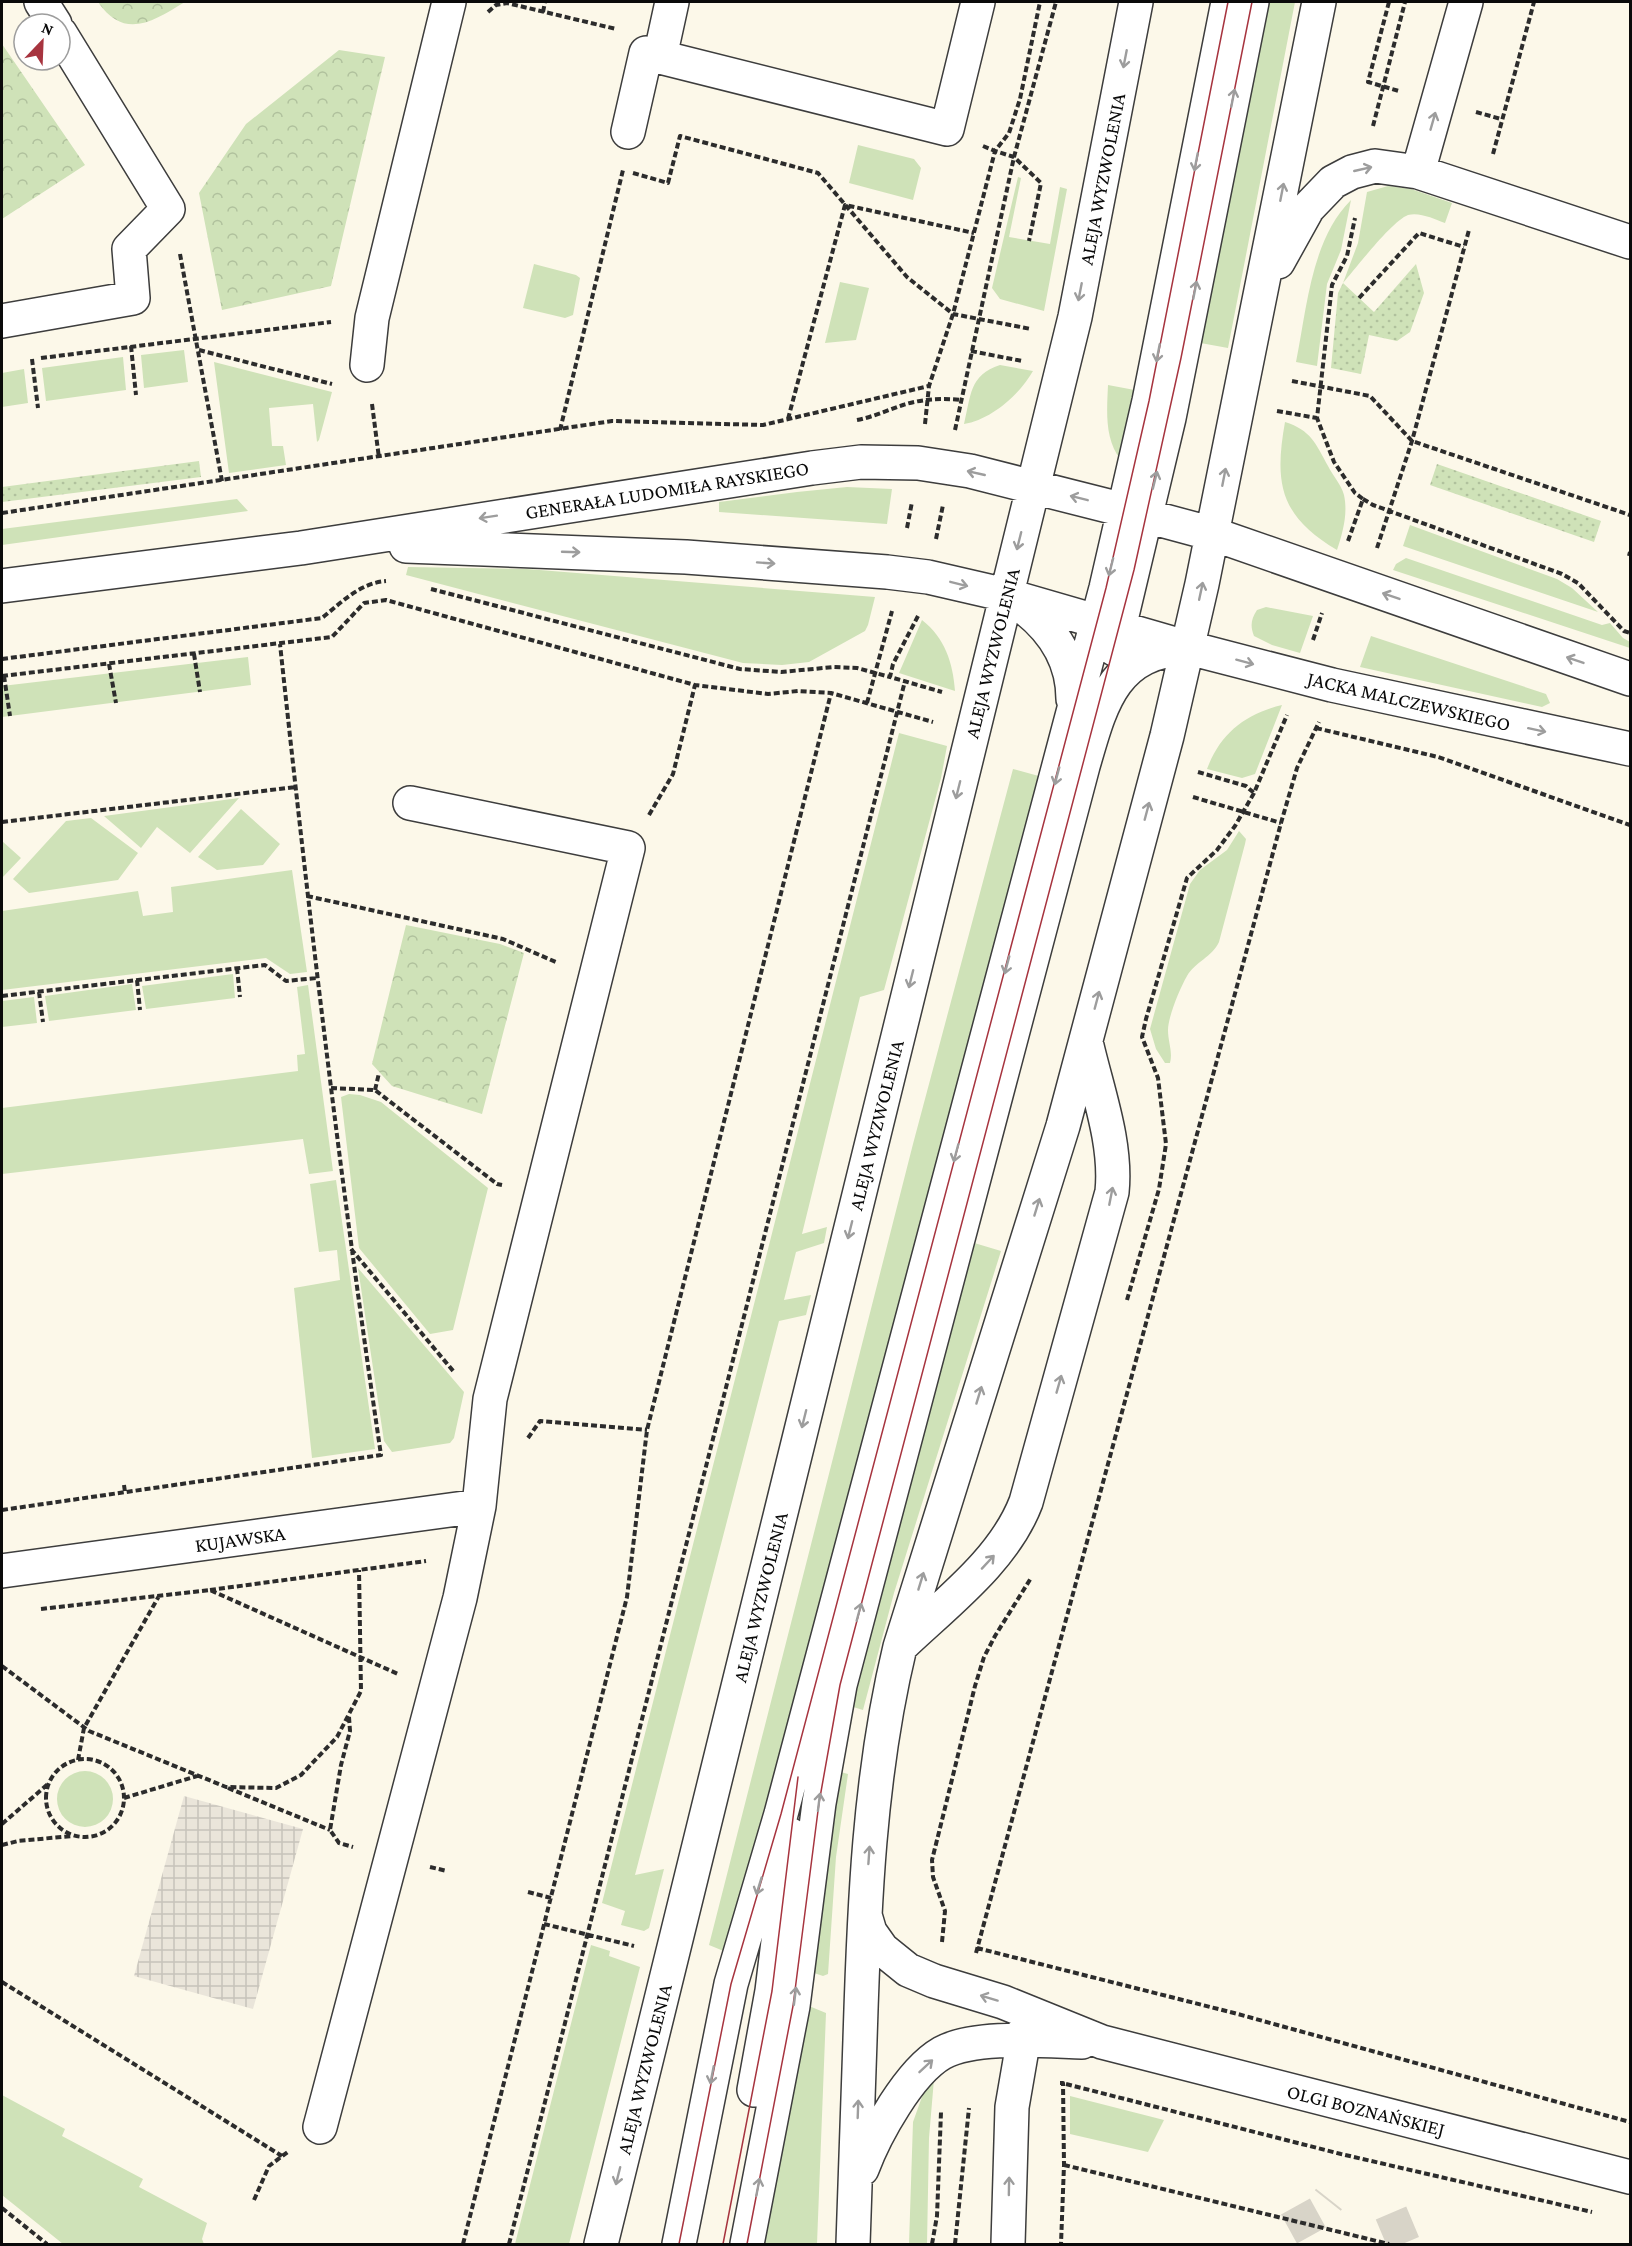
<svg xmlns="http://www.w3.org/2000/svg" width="1632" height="2246" viewBox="0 0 1632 2246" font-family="'Crimson Pro',serif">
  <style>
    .grass { fill: #cfe2b8 }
    .park { fill: url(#park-crowns) }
    .garden { fill: url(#garden-dots) }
    .plaza { fill: url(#plaza-grid) }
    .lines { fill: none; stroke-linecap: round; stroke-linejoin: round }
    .minor-tunnel { stroke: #d8d4c8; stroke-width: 33; stroke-dasharray: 33 16; stroke-linecap: butt }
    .minor-casing { stroke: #3d3d3d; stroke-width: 36 }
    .path { stroke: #2c2c2c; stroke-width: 4; stroke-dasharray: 6 3; stroke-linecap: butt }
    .minor { stroke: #fff; stroke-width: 33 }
    .tram { stroke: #a7343f; stroke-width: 1.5 }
    .oneway { stroke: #9d9d9d }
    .labels { text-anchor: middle; stroke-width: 6; stroke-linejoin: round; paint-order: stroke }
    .street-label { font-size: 20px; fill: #0a0a0a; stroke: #fff }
  </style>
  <defs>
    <pattern id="park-crowns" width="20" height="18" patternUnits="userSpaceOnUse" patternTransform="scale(1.5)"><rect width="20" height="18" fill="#cfe2b8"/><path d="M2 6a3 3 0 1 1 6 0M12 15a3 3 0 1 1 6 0" fill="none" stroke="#b0c19d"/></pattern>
    <pattern id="garden-dots" width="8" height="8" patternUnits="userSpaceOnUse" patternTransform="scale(1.5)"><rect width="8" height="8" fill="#cfe2b8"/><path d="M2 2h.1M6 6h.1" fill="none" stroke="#b0c19d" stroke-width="1.8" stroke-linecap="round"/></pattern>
    <pattern id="plaza-grid" width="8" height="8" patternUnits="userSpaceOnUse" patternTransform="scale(1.5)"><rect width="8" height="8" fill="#eae5da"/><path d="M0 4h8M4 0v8" fill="none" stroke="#c7c3ba"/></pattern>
  </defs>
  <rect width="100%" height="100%" fill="#fcf8e9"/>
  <path class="grass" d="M1265,2H1295L1228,348L1195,342Z
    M858,145L914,159L921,168L913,200L849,183Z
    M1018,177L1021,178L1009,237L1050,244L1060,187L1067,189L1044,311L1000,299L992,288Z
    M1388,186L1411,189L1452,203L1445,223C1434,219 1420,212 1408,215C1392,221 1356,268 1343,283L1358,243L1367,192Z
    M1351,200L1341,250L1327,284L1317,366L1296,362C1307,308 1311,240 1351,200Z
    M534,264L576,275L580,278L573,315L565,318L523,308Z
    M840,282L869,288L856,340L825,343Z
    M184,350L188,382L144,388L141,355Z
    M123,357L126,390L46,401L42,368Z
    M214,362L332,392L319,440L317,442L313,404L269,408L272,446H283L286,465L229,473Z
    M1000,365L1033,371C1020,394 991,420 964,424C971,396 969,375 1000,365Z
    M24,369L28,403L2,407V373Z
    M1108,385L1140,391L1121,460C1104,439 1107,410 1108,385Z
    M1285,422C1311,430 1316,444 1328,466C1333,476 1341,484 1344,495C1348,513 1343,532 1337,550C1280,516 1274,484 1285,422Z
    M847,487L892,489L887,524L719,512V502L797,492Z
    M237,499L248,511L2,545V529Z
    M1410,525L1557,579L1572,588L1598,612L1403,546Z
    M1406,558L1602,625L1610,623L1623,638L1630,642V648L1393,570L1396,564Z
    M408,567L527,569L875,597L868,625L865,631L809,662L782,665L743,663L406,575Z
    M1266,607L1313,616L1300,653L1272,645L1254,636C1250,626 1251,619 1257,610Z
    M922,620C945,638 953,663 955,691L899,673Z
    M1371,636L1546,694L1550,703L1542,707L1360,667Z
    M248,657L251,685L2,717V686Z
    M1282,705L1255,774L1242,778L1207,769C1220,734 1245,714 1282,705Z
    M899,733L947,746L941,778L884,990L860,997L802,1234L827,1227L824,1243L796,1252L784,1300L811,1295L806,1315L779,1321L635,1875L664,1869L649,1928L644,1931L621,1925L625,1911L602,1903Z
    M1013,769L1046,778L843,1542L726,1952L709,1945L913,1144Z
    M239,798L190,853L157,827L141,848L104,816Z
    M241,809L280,844L263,865L217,870L198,857Z
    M91,818L138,853L118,880L29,893L13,879L66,821Z
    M1239,831L1246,839L1245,844L1219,942C1212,957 1195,962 1187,976C1180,988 1168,1017 1168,1030C1168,1042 1173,1052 1170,1063H1165L1156,1049L1150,1029L1190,884L1200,870L1227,850Z
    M2,841L21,858L2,878Z
    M292,870L307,972L290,974L266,958L2,990V911L138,891L143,916L173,912L171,887Z
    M233,974L235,998L146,1009L142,986Z
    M132,984L136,1010L49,1021L45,996Z
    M308,985L333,1171L309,1174L303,1139L2,1174V1108L298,1071L297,1055L305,1054L297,987Z
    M34,997L37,1023L2,1027V1001Z
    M349,1094L360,1095L381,1102L488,1188L453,1330L430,1334L359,1248L341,1097Z
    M336,1180L375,1449L312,1458L294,1288L340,1280L337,1250L319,1252L310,1184Z
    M971,1242L1001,1251L894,1593L863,1710L850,1706Z
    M358,1268L464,1392L454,1438L450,1443L392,1452L384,1441Z
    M833,1770L848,1774L836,1857L828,1974L823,1976L811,1972Z
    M57 1799a28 28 0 1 1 56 0a28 28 0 1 1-56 0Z
    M591,1945L610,1951L609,1956L640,1967L569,2244H515Z
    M809,2006L826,2013L817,2244H758Z
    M934,2079L929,2138L927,2244H909L913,2122L923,2094Z
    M2,2095L65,2129L62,2136L143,2179L139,2187L207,2223L202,2239L204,2244H63L2,2195Z
    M1070,2096L1164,2120L1148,2152L1070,2134Z"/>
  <path class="park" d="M98,2H185C153,21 125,41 98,2Z
    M2,44L85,165L2,219Z
    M339,50L385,57L331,286L222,310L199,193L246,124Z
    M406,925L500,944L524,953L482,1114L392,1086L372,1064Z"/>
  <path class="garden" d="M1416,264L1424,293L1410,332L1397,341L1369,335L1361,374L1331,368L1338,293L1343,283L1374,312Z
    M199,461L201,477L2,502V487Z
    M1437,464L1601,521L1594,542L1430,485Z"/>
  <path class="plaza" d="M184,1796L303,1829L253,2009L134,1976Z"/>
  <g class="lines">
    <path class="minor-tunnel" d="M1391,2213L1404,2244
      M1289,2229L1318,2213L1329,2199"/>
    <defs>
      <path id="minor" d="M41,2L55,24
        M672,2L660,57L947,129L978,2
        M628,132L646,53L660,57
        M1418,172L1466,2
        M1278,262L1308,208L1333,182L1352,172L1375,166L1418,172L1630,242
        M2,321L133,298L129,249L168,209L60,33
        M367,365L372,318L449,2
        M406,546L686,557L887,572L928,577L1006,595L1189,648L1332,685L1630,749
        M2,586L301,548L812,468L861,462L918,463L970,471L1124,510L1213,534L1630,679
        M1015,601C1049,624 1073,657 1073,699
        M1114,649L1169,418L1252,2
        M2,1571L479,1506
        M902,1645C946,1603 1004,1560 1026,1502L1112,1192C1117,1144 1098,1093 1087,1046
        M865,1915L870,1932L882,1949L908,1970L934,1981L1003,2002L1102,2042L1630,2177
        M754,2090L772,1991L791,1835
        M320,2127L460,1598L479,1506L490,1399L628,848L410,803
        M862,2169C875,2134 909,2072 942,2053C975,2035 1044,2041 1082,2042
        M601,2244L1075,317L1136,2
        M679,2244L731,1984L781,1814L1106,588L1149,401L1228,2
        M747,2244L793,2006L819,1803L840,1685L1083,766C1101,704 1113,651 1189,648
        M853,2244C855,2176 858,2108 860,2040C864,1908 869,1775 900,1647L1063,1126L1167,736L1202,584L1319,2
        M1008,2244L1012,2107L1027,2020"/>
    </defs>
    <use href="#minor" class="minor-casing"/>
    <path class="path" d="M1389,2L1368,82L1399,91
      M488,12L496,5L507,3L616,29
      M543,12L545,2
      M1476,112L1501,119
      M1373,126L1405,2
      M983,146L995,151L1009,133L1020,99L1040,2
      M1493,154L1534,2
      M633,173L668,183L680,136L818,173L907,277L953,314L1031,329
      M180,254L222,481
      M1359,298L1419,233L1464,247
      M131,346L136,395
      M199,350L332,384
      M971,351L1022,361
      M41,358L331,322
      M32,359L38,408
      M1292,381L1370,396L1412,441L1630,515
      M372,404L379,458
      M1277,411L1317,418
      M788,419L845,205L974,233
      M857,420C873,417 888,410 903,405C921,399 942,398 961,400
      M925,424L929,386L953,314L995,151L1014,157L1041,183L1029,241
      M560,430L623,170
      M955,430L1014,157L1056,2
      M1363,499L1373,505L1562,574L1578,583L1624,631L1630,633
      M2,513L612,421L763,425L929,386
      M907,528L912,502
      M936,539L943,505
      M1348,541L1363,499L1355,493L1334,462L1317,418L1332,285L1347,256L1355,218
      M1377,548L1412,441L1469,230
      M1629,556L1630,552
      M431,589L740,669L781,672L834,667L857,668L890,677
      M918,616L893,664L890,677L942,692
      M1313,640L1322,613
      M194,654L200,692
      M2,659L322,618C342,602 360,583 386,581
      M109,664L116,703
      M2,676L332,637L364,603L386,600L695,685L768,694L798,691L831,693L933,722
      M4,676L10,716
      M867,703L892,611
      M1316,728L1438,757L1630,825
      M1198,772L1246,786L1254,793
      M1193,797L1281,823
      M649,815L673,774L695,685
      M2,822L296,787
      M307,896L503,939L558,963
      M237,968L240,997
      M137,980L140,1010
      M39,992L43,1022
      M2,996L265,965L286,981L317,978
      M331,1088L375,1090L497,1184L502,1185
      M375,1090L379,1073
      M351,1249L454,1372
      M1127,1300L1159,1189L1166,1144L1158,1078L1142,1037L1146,1019L1187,878L1217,850L1235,826L1254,793L1287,715
      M528,1438L540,1421L647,1430
      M124,1485L125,1492
      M2,1510L381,1455C341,1186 309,915 280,644
      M210,1590L426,1561
      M41,1609L210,1590L398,1674
      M2,1666L89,1731L226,1787L276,1788L301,1775L337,1737L361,1691L359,1570
      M349,1717L350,1731L341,1765L330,1830L339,1843L353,1847
      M46 1798a39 39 0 1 1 78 0a39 39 0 1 1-78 0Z
      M78,1760L84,1728L159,1596
      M228,1788L330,1830
      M124,1798L197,1776
      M2,1824L48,1784
      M2,1845L18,1841L72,1836
      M430,1867L447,1871
      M528,1892L551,1898
      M544,1924L634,1946
      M942,1942L945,1911L933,1877L932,1860L941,1824L975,1686L984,1657L995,1636L1031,1578
      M977,1948L1234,2013L1630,2122
      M976,1953L1281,823L1297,768L1319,722
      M2,1982L282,2156
      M1060,2083H1063L1064,2165L1061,2244
      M1066,2084L1341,2154L1592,2212
      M1064,2165L1389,2244
      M254,2200L269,2166L289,2151
      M2,2208L47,2244
      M463,2244L627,1597L647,1430L831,693
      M509,2244L905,681
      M932,2244L937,2216L941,2112
      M955,2244L969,2108"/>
    <use href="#minor" class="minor"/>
    <path class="tram" d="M679,2244L731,1984L781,1814L1106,588L1149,401L1228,2
      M723,2244L772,1991L798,1777
      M747,2244L793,2006L819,1803L840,1685L1134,570L1181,358L1252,2"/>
  </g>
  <defs><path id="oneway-shaft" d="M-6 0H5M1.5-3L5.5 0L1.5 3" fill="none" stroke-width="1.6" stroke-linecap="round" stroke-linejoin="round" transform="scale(1.5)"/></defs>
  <g class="oneway">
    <use href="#oneway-shaft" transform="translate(1125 59) rotate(101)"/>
    <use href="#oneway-shaft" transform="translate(1233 98) rotate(-79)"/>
    <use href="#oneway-shaft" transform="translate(1433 121) rotate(-74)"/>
    <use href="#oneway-shaft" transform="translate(1196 162) rotate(101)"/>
    <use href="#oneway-shaft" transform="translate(1363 169) rotate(-13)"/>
    <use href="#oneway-shaft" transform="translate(1282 192) rotate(-79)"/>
    <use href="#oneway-shaft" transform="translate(1195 290) rotate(-79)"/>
    <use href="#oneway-shaft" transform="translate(1080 292) rotate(101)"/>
    <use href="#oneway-shaft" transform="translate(1158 353) rotate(101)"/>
    <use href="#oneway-shaft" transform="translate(976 473) rotate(-167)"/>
    <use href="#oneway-shaft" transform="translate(1224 477) rotate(-79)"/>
    <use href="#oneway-shaft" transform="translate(1155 480) rotate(-76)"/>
    <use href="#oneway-shaft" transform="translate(1079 498) rotate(-166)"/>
    <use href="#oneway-shaft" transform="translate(488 517) rotate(171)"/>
    <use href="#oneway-shaft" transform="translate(1019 541) rotate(104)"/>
    <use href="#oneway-shaft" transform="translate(571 552) rotate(2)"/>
    <use href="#oneway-shaft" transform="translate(766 563) rotate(4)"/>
    <use href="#oneway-shaft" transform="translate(1111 567) rotate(104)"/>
    <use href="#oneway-shaft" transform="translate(959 584) rotate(14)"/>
    <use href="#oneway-shaft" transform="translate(1201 591) rotate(-78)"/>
    <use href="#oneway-shaft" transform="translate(1391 596) rotate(-161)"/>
    <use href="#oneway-shaft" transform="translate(1575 660) rotate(-161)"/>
    <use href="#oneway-shaft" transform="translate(1245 662) rotate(15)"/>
    <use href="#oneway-shaft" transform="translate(1537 730) rotate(12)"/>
    <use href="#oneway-shaft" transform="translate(1057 776) rotate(105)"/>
    <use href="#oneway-shaft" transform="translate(958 790) rotate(104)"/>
    <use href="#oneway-shaft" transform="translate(1147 811) rotate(-75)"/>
    <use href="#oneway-shaft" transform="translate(1007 965) rotate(105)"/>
    <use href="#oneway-shaft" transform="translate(911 979) rotate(104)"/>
    <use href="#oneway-shaft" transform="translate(1097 1000) rotate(-75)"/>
    <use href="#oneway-shaft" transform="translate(956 1153) rotate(105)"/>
    <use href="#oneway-shaft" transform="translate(1111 1196) rotate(-79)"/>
    <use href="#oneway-shaft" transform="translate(1037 1207) rotate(-73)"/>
    <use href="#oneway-shaft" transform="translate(850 1230) rotate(104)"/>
    <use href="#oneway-shaft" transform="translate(1059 1384) rotate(-74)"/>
    <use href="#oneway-shaft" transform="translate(979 1395) rotate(-73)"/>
    <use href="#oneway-shaft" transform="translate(804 1419) rotate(104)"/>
    <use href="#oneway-shaft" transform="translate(988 1562) rotate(-47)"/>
    <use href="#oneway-shaft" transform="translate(921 1581) rotate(-73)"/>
    <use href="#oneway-shaft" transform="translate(859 1612) rotate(-75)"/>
    <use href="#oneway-shaft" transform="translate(819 1802) rotate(-83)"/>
    <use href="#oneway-shaft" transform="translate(869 1855) rotate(-86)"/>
    <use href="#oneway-shaft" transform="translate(759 1886) rotate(107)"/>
    <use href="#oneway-shaft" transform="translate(795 1996) rotate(-83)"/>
    <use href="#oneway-shaft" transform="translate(989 1998) rotate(-163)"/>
    <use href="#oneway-shaft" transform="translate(926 2066) rotate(-43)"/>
    <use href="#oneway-shaft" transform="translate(712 2075) rotate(101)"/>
    <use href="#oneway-shaft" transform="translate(858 2109) rotate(-88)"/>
    <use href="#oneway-shaft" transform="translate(618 2176) rotate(104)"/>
    <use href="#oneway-shaft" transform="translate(1009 2186) rotate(-89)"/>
    <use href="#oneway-shaft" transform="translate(758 2187) rotate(-79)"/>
  </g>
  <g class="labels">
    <g class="street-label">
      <text transform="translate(1102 179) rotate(-79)" y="7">ALEJA WYZWOLENIA</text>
      <text transform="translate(667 490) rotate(-9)" y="7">GENERAŁA LUDOMIŁA RAYSKIEGO</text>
      <text transform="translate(992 653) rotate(-76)" y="7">ALEJA WYZWOLENIA</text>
      <text transform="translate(1409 701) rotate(13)" y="7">JACKA MALCZEWSKIEGO</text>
      <text transform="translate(876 1125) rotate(-76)" y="7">ALEJA WYZWOLENIA</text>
      <text transform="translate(240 1539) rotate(-8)" y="7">KUJAWSKA</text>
      <text transform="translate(760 1597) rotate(-76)" y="7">ALEJA WYZWOLENIA</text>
      <text transform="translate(644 2069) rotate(-76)" y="7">ALEJA WYZWOLENIA</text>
      <text transform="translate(1366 2110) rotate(14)" y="7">OLGI BOZNAŃSKIEJ</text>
    </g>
  </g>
  <rect width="1632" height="2246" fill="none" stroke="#0a0a0a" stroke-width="6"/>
  <g transform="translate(42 42) rotate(23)"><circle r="28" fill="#ffffff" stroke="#9d9d9d" stroke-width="1.5"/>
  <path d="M0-4.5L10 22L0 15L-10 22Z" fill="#a7343f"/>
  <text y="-9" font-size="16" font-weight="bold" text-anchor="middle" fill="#0a0a0a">N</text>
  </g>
</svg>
